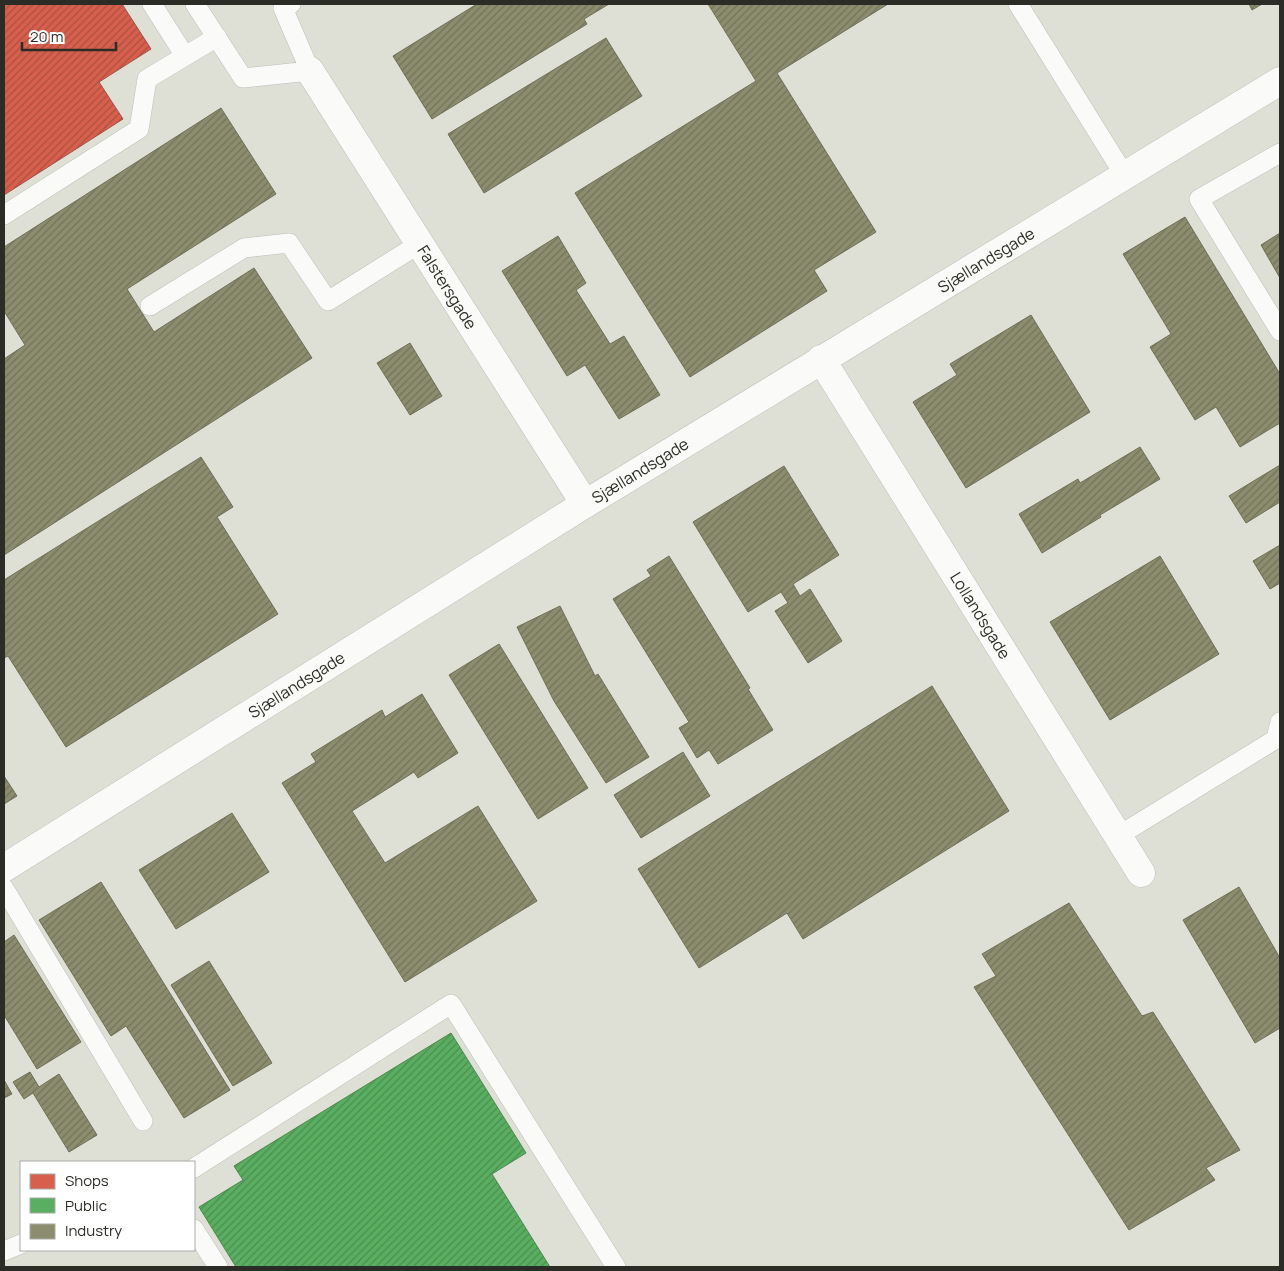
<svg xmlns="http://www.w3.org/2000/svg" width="1284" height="1271" viewBox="0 0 1284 1271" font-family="Manrope,sans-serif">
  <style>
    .shops { fill: url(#shops-hatch); stroke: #a35041 }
    .public { fill: url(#public-hatch); stroke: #4c874f }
    .industry { fill: url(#industry-hatch); stroke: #6f6f58 }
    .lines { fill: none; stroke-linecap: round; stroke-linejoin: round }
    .lane-casing { stroke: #bcbeb6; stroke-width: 20 }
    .street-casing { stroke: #bcbeb6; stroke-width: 29 }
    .lane { stroke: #fafaf9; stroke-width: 19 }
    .street { stroke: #fafaf9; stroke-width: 28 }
    .labels { text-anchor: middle; stroke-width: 5; stroke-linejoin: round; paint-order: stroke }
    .street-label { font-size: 16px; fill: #2b2c25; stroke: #fff }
  </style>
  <defs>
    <pattern id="shops-hatch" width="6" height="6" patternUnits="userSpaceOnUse" patternTransform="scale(1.25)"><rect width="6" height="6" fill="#d6604d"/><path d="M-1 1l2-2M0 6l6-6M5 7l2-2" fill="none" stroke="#ae4f40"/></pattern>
    <pattern id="public-hatch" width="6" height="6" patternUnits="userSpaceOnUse" patternTransform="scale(1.25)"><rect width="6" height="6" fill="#5aae61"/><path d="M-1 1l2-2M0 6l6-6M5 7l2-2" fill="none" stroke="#4b8e50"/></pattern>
    <pattern id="industry-hatch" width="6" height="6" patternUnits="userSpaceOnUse" patternTransform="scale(1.25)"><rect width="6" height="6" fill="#8c8c6e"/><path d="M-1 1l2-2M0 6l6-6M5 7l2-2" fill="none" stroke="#73735a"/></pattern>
  </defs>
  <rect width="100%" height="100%" fill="#dee0d6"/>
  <path class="shops" d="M4,4H122L151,49L99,82L123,119L4,195Z"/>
  <path class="public" d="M451,1033L526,1153L492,1174L550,1267H236L199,1207L243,1180L234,1166Z"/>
  <path class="industry" d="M477,4H609L584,19L587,24L432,119L393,56Z
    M708,4H888L777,73L876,232L814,270L827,291L690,377L575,193L756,81Z
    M1249,4H1262L1252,10Z
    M606,38L642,96L484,193L448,134Z
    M221,108L276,194L127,289L154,332L254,268L312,358L4,555V359L25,345L4,311V247Z
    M1185,217L1280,374V423L1240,447L1216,407L1195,420L1150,347L1171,334L1123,254Z
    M1280,233V278L1261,245Z
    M558,236L586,283L576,290L610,344L624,336L660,395L619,419L585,365L567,376L502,271Z
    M1031,315L1090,412L966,488L913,402L957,375L950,364Z
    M410,343L442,396L410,415L377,363Z
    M1140,447L1160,479L1100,515L1101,517L1042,553L1019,514L1078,479L1080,483Z
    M201,457L233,507L217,517L278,614L66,747L8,656L4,658V580Z
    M1280,465V502L1246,523L1229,496Z
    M784,466L839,555L793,584L800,596L810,589L842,641L808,663L775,611L788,603L781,592L748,612L693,522Z
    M1280,545V583L1270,589L1253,561Z
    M669,556L750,688L748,689L773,730L718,764L709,750L697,758L679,728L689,722L613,599L651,576L647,570Z
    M1160,556L1219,654L1110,720L1050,622Z
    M560,606L595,676L598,674L649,757L606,783L554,701L517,627Z
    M499,644L588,788L538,819L449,675Z
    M932,686L1009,811L803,939L787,913L699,968L638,869Z
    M422,694L458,753L418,778L414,772L352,811L385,863L478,806L537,901L405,982L282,783L316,762L311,754L382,710L385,717Z
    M683,752L710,796L641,838L614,795Z
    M4,776L17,796L4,804Z
    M232,813L269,872L176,929L139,870Z
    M101,882L230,1090L184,1118L126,1026L111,1036L39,920Z
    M1239,887L1280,958V1028L1255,1043L1183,920Z
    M1069,903L1142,1016L1153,1012L1240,1150L1206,1168L1215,1180L1129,1230L974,987L996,976L982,954Z
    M14,935L81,1042L37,1069L4,1015V942Z
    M209,961L272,1063L233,1086L171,985Z
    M30,1072L39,1087L59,1074L97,1135L69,1152L33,1093L24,1099L13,1082Z
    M4,1080L12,1094L4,1098Z"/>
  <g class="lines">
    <defs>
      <path id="lane" d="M152,4L185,56
        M195,4L243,78L310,71L283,8L291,4
        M1018,4L1125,176
        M1280,153L1199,199L1280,331
        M4,215L139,129L147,79L217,37
        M150,306L244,248L289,243L328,301L419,244
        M1118,836L1276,739L1280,722
        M4,888L143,1121
        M194,1168L451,1004L616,1267
        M194,1229L218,1267
        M4,1251L21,1244"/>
      <g id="street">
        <path id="s1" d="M310,71L585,504"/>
        <path id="s2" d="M821,359L1141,873"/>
        <path id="s3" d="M4,868L585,504L1280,81"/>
      </g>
    </defs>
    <use href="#lane" class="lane-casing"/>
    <use href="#street" class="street-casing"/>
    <use href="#lane" class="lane"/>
    <use href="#street" class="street"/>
  </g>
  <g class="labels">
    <g class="street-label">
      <text dy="6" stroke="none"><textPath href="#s3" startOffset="1155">Sjællandsgade</textPath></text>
      <text dy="6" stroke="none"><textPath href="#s1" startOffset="256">Falstersgade</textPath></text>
      <text dy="6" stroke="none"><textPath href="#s3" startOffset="750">Sjællandsgade</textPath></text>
      <text dy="6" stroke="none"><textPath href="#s2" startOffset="302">Lollandsgade</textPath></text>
      <text dy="6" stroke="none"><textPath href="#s3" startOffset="345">Sjællandsgade</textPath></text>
    </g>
  </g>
  <rect width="1284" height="1271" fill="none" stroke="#2b2c25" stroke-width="10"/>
  <rect x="20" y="1161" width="175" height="90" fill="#ffffff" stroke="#aaaba8"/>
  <rect x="30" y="1174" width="25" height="15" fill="#d6604d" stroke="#aaaba8"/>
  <text x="65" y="1186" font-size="15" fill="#2b2c25">Shops</text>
  <rect x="30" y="1198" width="25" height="15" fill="#5aae61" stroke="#aaaba8"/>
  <text x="65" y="1211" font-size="15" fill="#2b2c25">Public</text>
  <rect x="30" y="1224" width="25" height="15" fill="#8c8c6e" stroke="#aaaba8"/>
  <text x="65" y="1236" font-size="15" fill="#2b2c25">Industry</text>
  <path d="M22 42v8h94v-8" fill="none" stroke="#2b2c25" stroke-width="2.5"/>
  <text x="30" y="42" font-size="15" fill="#2b2c25" stroke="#ffffff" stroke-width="4" paint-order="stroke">20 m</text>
</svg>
